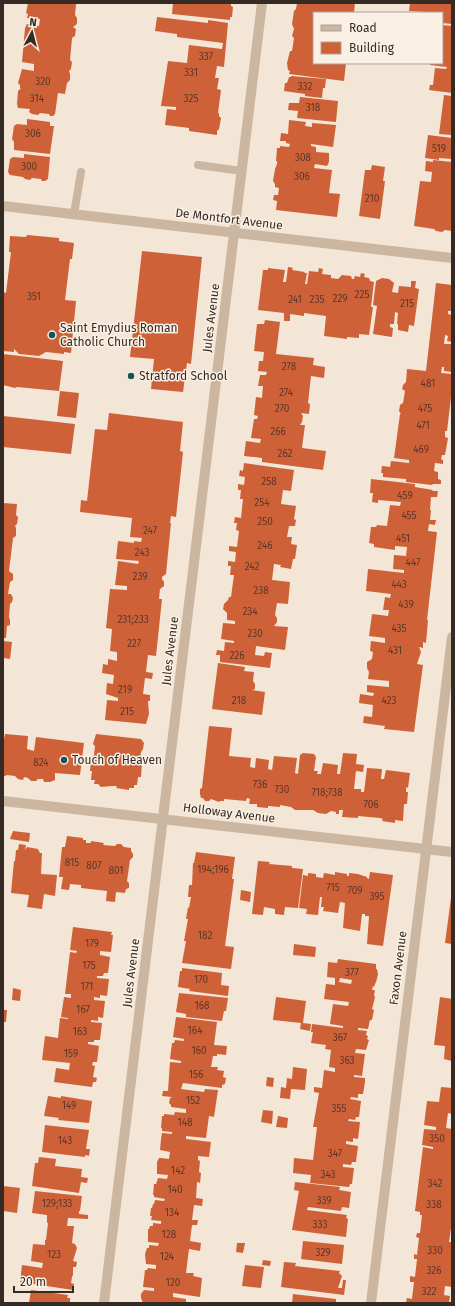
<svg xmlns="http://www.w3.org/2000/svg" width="455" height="1306" viewBox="0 0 455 1306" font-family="'Fira Sans',sans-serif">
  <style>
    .building { fill: #cf6138; fill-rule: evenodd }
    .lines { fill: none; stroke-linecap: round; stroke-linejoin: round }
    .lane { stroke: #cbb6a2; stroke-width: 8 }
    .street { stroke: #cbb6a2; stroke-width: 10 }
    .poi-dot { fill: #18535a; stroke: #faf0e3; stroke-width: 1.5 }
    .labels { text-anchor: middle; stroke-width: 3; stroke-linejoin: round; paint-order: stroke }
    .number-label { font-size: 10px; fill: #5c382a }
    .street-label { font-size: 12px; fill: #352b25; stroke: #faf0e3 }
    .poi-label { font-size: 12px; fill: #352b25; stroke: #faf0e3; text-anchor: start }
  </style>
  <rect width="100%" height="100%" fill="#f3e6d6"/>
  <path class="building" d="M28,3L76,4L75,15L77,18V24L73,27L76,29L75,36L72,38L70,60L72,62L71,69L69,71L70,74V80L67,83L65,94L58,93L55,114L53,116H50L49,114L40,113L38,115L32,114L29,112L30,109L18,108L17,104L18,91L21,88H20V85L18,83L22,69L34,71V64L22,62L25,28L27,24L39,26L40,19L27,18L28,14L26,13Z
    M173,3H231V6L233,7L232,17H230V20L172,14Z
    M297,3H355L354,13H314V54L313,58H314V63H346L344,81L289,74L290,71L288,70L287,63L290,51H292L294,38L292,36L294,29L292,24L294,11L296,9Z
    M410,3H452V24L442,23V13L409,11Z
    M157,17L208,23V20L228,23L224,67L217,66L215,78H219L217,89L221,90L218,113H219V116L221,118L219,129L217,131V135L189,131V128L165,125L167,109L176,110V107L161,106L168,61L187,63L189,45L222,49L223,43L177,37V34L155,31Z
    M442,25L452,26V93L429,90L430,85H433L435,68L446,69L447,67L430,65V63H442Z
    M291,76L326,79L325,88H323L322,98L305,96V94L284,91L285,83H287L289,77H291Z
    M444,95L452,96V135L439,134Z
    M300,97L338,101L336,122L297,118L298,111L288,110L289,103H299Z
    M27,119L50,122V126H54L50,154L14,150V142L12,139L14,126L17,124L27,125Z
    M289,120L306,122L305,126L312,127V123L336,125L333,147L311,144V146L316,147V152L329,153V162L327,166L315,164L314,168L332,170L329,193L340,194L337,217L276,210L277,201L273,200L274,195H278L279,188L275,187V184L273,181L275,169L277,164V161H276L277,148H280V146L289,147L290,144L286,143V141H280L281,133L288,134Z
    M428,135L452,138V159L439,158V160L425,158Z
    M24,154L50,157L48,179L45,181H42L41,179L32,178L30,180L25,179L23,177L10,175L8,172L10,159L13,157L24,158Z
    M433,160L452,162V231L445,230L442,232L436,231L434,229L414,226L420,181L431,182L432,172L425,171L426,161L433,162Z
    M372,165L385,167L383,181H385L380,219L359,216L365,170H371Z
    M27,235L59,238V241L74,243L72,259H70L65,300L76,301L71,353L64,352V354L46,352L39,356L19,354L14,349V352L3,351V292L6,293L11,252H9L10,236L26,237Z
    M142,251L202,257L191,364L187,363L183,392L151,389L154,359L130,357Z
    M288,267L293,268L292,270L305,272L304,273H307L305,284H307L309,271L318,272L319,268L323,269L322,274L331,275V278L338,279L342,275L351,276L352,279H354L355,276L360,277L361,273L365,274L364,277L369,278L370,281L374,282L371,307H373L369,335L359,334V338L347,337V339L324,336L326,316L304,313V316L290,314V321H284V313L258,310L263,270H268V268L285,270L283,282H286Z
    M382,278L389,279L394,283L392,292L398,293L399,286L411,287V281H416L415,288L419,289L414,326L409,325L408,332L398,330V324H397L398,313L395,312L394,324H390V327L393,328L392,337L373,334L377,306L373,305L376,281Z
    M436,283L452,285V311H448V314L452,315V342L447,341L448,336L445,335L444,344H452V372L444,371V367H442L441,373L452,374V389L447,431H445V437L448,438L445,455H442L441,459L443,460V464L435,463L434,471L438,472V479L441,480V484H433L432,485L406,482V479L383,477V473H381L382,466L390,467L391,461L409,463V460L394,458L400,414H401L399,411L400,405L403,403L405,391L402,389L403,385L406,382L407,369L426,371Z
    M265,320L280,322L276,354L314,358L313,365L325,367L324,378L311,376L308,403L310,404L309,414L301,413L303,416L302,422L300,425H305L302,448L326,451L323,470L262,462V458L244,456L246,441L260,443L261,439L251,438L254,419H257L258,416L254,415L256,397L262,398L263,386H258L260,375H266L267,372L258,371L259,361H263L264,352L254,351L257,324H264Z
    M3,354L63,361L59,391L17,387L15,388L3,385Z
    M60,391L79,393L76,418L57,416Z
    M109,413L183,422L180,451L183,452L176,517L171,516L170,523H171L166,574L162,577V579L164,582V586L160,589L159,599H162L156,656L148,655L146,672L153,673L152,679L145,678L143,694L150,695V701H148L149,714L146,724L105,720L107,700L118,701V698L106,694L107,683L113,684L114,675L102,673L103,664L108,665V659L117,661V652L110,651L112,629L106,628L110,589L127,590V586L115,585L118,561L138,564L139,561L116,559L118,541L134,543V541L141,542L142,538L130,537L132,518L80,512L81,500L87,501L95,429L107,430Z
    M3,416L75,424L71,454L3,447Z
    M244,463L294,470L291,491L283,490L281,504L296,506L294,519L296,520L295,526H289L287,537H292L291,544L297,545L295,559H293L291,569L280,567L281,565L274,564L272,580L290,582L288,604L277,603L275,615L277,618V622L274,626L288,627L285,650L256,646L255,655L264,656L265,652L272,653L270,668L220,662V655H216L217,650L224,651L225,642L234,643V641L221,639L223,623L235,624V621L227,620V613L223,609L224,604L228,600L229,597H231L234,575H230L231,566H228V561L235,562L236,552L229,551V546L237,547L239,531L236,530L237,523H234L235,517L241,518L243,499H240L241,490H238V484L244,485L245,477L239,476L240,470L243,471Z
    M371,479L415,484V487L433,490L432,491H438L437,497H431L430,510H431L430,520H436L435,525L429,524L428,531L437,532L427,620H428L426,643L423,642V648L419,647L421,652L417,664L423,665L414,732L384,729L385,726L363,723L364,716L372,717L373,705L359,703L360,694L373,696L374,693L367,692V685L389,687V681L368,679L369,672L367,668V662L372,659L373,652L370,651L371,641L385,643V638L369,636L372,614L388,616L389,610H383L385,597L390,598L391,594L366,591L368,569L404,573V570L393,569L394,555L406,556L407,547L395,546V550L374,547V544L369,543L371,527H376L377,525L387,526L390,505L400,506L401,502L378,500V503L372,502L373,493H370Z
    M3,503L17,504L16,515L18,517L17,524L15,526L16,528V536L13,538L9,571L13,574V580L10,582L8,594H11L13,598L12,602L10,604L9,617L10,620V625L7,626L6,638H3Z
    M3,641L12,642L10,659L3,658Z
    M218,663L245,667L244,671L254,672L253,681L255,684V689L252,690L265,692L262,715L212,709Z
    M209,726L232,728L229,756L251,758L250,767L255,768L256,758L269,760L268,769L272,770L274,756L297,758L295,773L298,774L300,755L303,753L314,754L316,757L314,771H318L317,774H321L323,763L338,765L337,774H340L343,753L357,754L356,764L364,765L363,772L356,771L354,789H361V792H364L367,768L382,769L381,779H384L386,770L410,773L408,788L406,787V792H408L407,804H404L403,821L395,820V823L382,821L383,819L380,818L358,816V818L342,817L343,810H339V814H336V812L331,811L326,814L318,813L313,810H295L291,807L280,805V807L268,806V808L257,807V804H249L250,799L247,798L246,801L224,799V801H220L219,802L211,799L209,801H205L203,798H201L200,794V789L202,788Z
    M5,734L28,736L27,749L34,751L36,737L84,743L80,775L55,773V780L50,782H44L43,779H38L36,781H31L28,778L24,777L23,780L18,779L15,776L7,775L3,777V745Z
    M96,734L141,739L144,743L143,749L141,752L140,760L142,762L141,777H138L137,785H134V788H129V790L116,788L117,786H112L101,787L98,784H94L95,780H91L92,771H90L91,758L94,755L95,746L93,744Z
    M13,831L30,833L29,842L10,839Z
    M67,836L83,838V840H86V843H91V841L104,843L103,845L115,846L117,844H121L124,847L131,848V851L133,854V857L130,860L127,881L129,883V888L126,889L125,893L116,892L115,902L106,901L107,891L81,888V885L70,884L69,890L61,889L63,877H59L62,847H65Z
    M19,844L26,845L25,850L27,847L38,849L40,853H42L41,874L57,875L55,896L44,894L42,909L27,907L29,895L11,893L14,861H15L16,850H18Z
    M196,852L235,857L232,879H234L225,946L234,947L231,969L182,963L186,941H184L188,919H186L188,907L189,908L191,897H188L189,885H192L193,863H194Z
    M258,861L270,862L269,864L292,866V868L303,869L298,908L285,907L284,915L275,914V909L264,907L263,915L252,914Z
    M335,872L347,874V876H349V873L358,874L367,877V878L369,879L370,872L393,875L383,946L367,944L369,916H365V914H362L360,931L343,928L345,903L340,902L338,913L323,911L324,907H321L322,897H320L318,915L306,914L307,909L299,908L303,875L308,876V873L316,874V877L323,878L324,873L335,875Z
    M241,890L251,892L250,902L240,900Z
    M451,898H452V944L445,943Z
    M73,927L112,932L111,935H113L111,952L100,951V955L110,957L108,973H104L103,976H97V978L109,979L107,996L100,995V998L94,997V1000L105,1001L103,1018L98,1017V1021L91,1020V1022L102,1023L100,1040H94V1042H88V1044L99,1046L97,1062H93L92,1065L95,1066L93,1077L97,1078L96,1082H93L92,1087L54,1082L56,1068L69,1070L70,1063L42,1060L45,1036L58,1038L60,1018L68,1019V1018L61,1017L64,997L71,998V994H65L70,952L76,953L77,951L70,950Z
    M294,944L316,947L315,957L293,955Z
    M338,959L376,964V969H377L378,974L377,979L374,987L373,986L372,990H375L374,995L375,997L372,1009L374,1010L372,1020H370L368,1029L358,1028V1030L367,1031L366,1035L368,1036L367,1039L369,1040L366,1050L356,1049L355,1053L365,1054L362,1076L354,1075V1077L365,1078V1082L363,1094H358V1098L351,1097L350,1099L361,1101L359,1117H356L355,1120L349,1119L348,1121L360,1122L358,1139L353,1138V1142L346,1141V1144L358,1146L356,1162H352L351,1165L343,1164V1167L354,1168L352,1184H350L349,1187L310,1183L311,1175L293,1173L294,1158L313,1160L317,1127H313L319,1093L314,1092V1087L322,1088L324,1070L335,1072V1068L329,1067L331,1050L325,1049L326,1045L311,1043L313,1032H311L312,1024L343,1028V1026L330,1024L333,1004L348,1006L349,1002L324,999L326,984L335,985V978L327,977L328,962L337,963ZM340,978L352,980L351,984L339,982Z
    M182,968L222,973L221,985L229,986L228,996L189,991L190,989L178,987L180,971H182Z
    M13,988L21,990L20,1001L12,1000Z
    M179,993L228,998L226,1011H224L222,1021L186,1017V1014L176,1012Z
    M276,997L306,1001L303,1023L311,1024L310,1031L300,1029L301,1023L273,1020Z
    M440,997L452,999V1061L444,1059L445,1046L434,1045Z
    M3,1010H7L6,1022H3Z
    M176,1017L217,1022L214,1045L227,1046L226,1055L217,1054V1056H213L211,1067H218L217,1070L224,1071L223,1077L226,1078L225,1084L222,1085V1088L183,1083L181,1089L204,1092L205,1089L218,1090L214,1117L209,1116L206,1138L186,1136V1139L211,1142L209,1157L198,1156V1160L200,1161L199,1172L201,1173L200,1183L197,1182L196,1198L203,1199L202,1206L194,1205L192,1220H198L197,1225H192L190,1241L201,1243L200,1251L189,1249L186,1273H194L193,1276L202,1278L200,1297L173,1293V1297L186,1299V1303H143L141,1298V1294L144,1290L154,1291V1288L143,1287L145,1270H147L148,1268L156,1269V1265L146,1264L145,1254L147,1248H149V1245L158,1246L159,1243L148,1242V1229H149L150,1226H153V1223L161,1224V1221L151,1220L152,1216H150L151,1208H152L153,1204H154L155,1200L164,1201L165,1199L154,1197V1195H153L154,1184H156L158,1178L167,1179L168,1175L157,1174V1162L159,1158H161L169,1159L170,1152L160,1150L161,1139L162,1133L172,1134V1132L162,1131V1128H161L162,1116H164V1114L174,1115L175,1112L186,1113V1109L171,1107V1105L169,1103L170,1098L172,1097L162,1096L163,1091H168L170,1062L181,1063V1061L170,1059L172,1043H174L175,1040L184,1041V1039L173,1037Z
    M293,1067L307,1069L305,1090L291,1089L290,1099L280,1098L281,1087L286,1088L287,1078L292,1079Z
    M267,1077L274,1078L273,1087L266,1086Z
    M441,1087L452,1088V1114L448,1113L446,1128L452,1129V1221L449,1242H451V1245L452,1246V1287L445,1286L444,1295L450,1296L449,1303H406L407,1298L412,1299L414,1282H410V1276L415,1277L417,1259H414V1254L417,1255L419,1238L416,1237L417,1233H420L422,1215H420V1212L415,1211L423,1147L433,1149V1147L422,1145L424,1129L436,1130V1127L424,1125L427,1101L439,1102Z
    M48,1096L61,1098V1096L92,1101L89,1123L58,1120L59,1118L44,1116Z
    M263,1110L273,1111L272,1124L261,1122Z
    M278,1116L288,1118L287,1128L276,1127Z
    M45,1125L89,1130L86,1149H90L89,1156L85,1155V1157L42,1152Z
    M39,1157L56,1159L55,1166L82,1169L81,1177L88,1178L87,1183L81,1182L79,1193L32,1186L35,1163H38Z
    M295,1182L340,1187L339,1190L351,1192L349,1208L342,1207L341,1211L308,1207L307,1210L347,1215L346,1218L348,1219L346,1237L292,1230L299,1191L294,1190Z
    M3,1186L20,1188L17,1213L3,1211Z
    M35,1191L82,1196L80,1211H79V1214L88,1215V1219L68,1218L67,1226H74L72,1243L75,1244L77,1248L73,1261L77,1262L76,1267H73V1275L72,1277L71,1283L74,1284L73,1290L20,1282L22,1265L42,1268L43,1263L31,1261L33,1244L45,1245V1240H46L48,1223H47V1215L32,1213Z
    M303,1241L344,1245L342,1264L301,1259Z
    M237,1243H245L243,1253L236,1252Z
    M263,1260L271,1261L270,1266L262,1265Z
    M284,1262L296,1263L295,1266L340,1271L339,1273L342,1276L338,1288H342L343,1280H346L344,1295L281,1287Z
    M245,1265L264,1267L261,1288L242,1286Z
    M31,1290L68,1295L67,1298H70V1303H29Z
    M293,1294L336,1299V1303H292Z"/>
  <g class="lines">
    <path class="lane" d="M198,165L242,171
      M74,214L81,172"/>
    <path class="street" d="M3,206L452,258
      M3,801L452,852
      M104,1303L262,3
      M371,1303L452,637"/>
  </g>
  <g class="poi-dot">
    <circle cx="52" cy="335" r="4"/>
    <circle cx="131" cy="376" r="4"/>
    <circle cx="64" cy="760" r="4"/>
  </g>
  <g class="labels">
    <g class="number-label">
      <text x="206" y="60">337</text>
      <text x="191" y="76">331</text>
      <text x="43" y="85">320</text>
      <text x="305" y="90">332</text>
      <text x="37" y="102">314</text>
      <text x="191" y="102">325</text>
      <text x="313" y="111">318</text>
      <text x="33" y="137">306</text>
      <text x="439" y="152">519</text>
      <text x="303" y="161">308</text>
      <text x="29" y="170">300</text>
      <text x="302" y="180">306</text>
      <text x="372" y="202">210</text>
      <text x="362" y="298">225</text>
      <text x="34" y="300">351</text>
      <text x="340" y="302">229</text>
      <text x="295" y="303">241</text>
      <text x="317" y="303">235</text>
      <text x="407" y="307">215</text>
      <text x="289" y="370">278</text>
      <text x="428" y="387">481</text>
      <text x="286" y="396">274</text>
      <text x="282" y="412">270</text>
      <text x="425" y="412">475</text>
      <text x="423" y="429">471</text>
      <text x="278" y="435">266</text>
      <text x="421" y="453">469</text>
      <text x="285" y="457">262</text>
      <text x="269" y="485">258</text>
      <text x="405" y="499">459</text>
      <text x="262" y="506">254</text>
      <text x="409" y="519">455</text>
      <text x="265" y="525">250</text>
      <text x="150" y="534">247</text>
      <text x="403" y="542">451</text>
      <text x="265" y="549">246</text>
      <text x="142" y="556">243</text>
      <text x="413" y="566">447</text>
      <text x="252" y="570">242</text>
      <text x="140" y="580">239</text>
      <text x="399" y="588">443</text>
      <text x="261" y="594">238</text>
      <text x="406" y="608">439</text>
      <text x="250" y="615">234</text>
      <text x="133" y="623">231;233</text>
      <text x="399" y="632">435</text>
      <text x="255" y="637">230</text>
      <text x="134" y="647">227</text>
      <text x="395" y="654">431</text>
      <text x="237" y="659">226</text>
      <text x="125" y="693">219</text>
      <text x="239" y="704">218</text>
      <text x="389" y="704">423</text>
      <text x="127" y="715">215</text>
      <text x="41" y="766">824</text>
      <text x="260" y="788">736</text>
      <text x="282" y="793">730</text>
      <text x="327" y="796">718;738</text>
      <text x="371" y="808">706</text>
      <text x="72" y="866">815</text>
      <text x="94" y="869">807</text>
      <text x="213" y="873">194;196</text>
      <text x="116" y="874">801</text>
      <text x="333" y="891">715</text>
      <text x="355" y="894">709</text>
      <text x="377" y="900">395</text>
      <text x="205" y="939">182</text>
      <text x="92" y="947">179</text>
      <text x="89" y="969">175</text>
      <text x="352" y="976">377</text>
      <text x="201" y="983">170</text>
      <text x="87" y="990">171</text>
      <text x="202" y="1009">168</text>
      <text x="83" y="1013">167</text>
      <text x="195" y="1034">164</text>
      <text x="80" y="1035">163</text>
      <text x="340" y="1041">367</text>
      <text x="199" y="1054">160</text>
      <text x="71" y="1057">159</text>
      <text x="347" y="1064">363</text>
      <text x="196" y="1078">156</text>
      <text x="193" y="1104">152</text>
      <text x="69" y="1109">149</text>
      <text x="339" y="1112">355</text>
      <text x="185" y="1126">148</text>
      <text x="437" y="1142">350</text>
      <text x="65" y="1144">143</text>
      <text x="335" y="1157">347</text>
      <text x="178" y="1174">142</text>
      <text x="328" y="1178">343</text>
      <text x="435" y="1187">342</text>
      <text x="175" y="1193">140</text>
      <text x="324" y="1204">339</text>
      <text x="57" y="1207">129;133</text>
      <text x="434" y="1208">338</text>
      <text x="172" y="1216">134</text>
      <text x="320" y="1228">333</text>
      <text x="169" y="1238">128</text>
      <text x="435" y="1254">330</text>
      <text x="323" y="1256">329</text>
      <text x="54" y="1258">123</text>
      <text x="167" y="1260">124</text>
      <text x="434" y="1274">326</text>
      <text x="173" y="1286">120</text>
      <text x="429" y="1295">322</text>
    </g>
    <g class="street-label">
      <text transform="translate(229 219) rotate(7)" y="4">De Montfort Avenue</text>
      <text transform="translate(211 318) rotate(-83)" y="4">Jules Avenue</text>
      <text transform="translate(170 651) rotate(-83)" y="4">Jules Avenue</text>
      <text transform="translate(229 813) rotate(7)" y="4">Holloway Avenue</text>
      <text transform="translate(398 968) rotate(-83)" y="4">Faxon Avenue</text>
      <text transform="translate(131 973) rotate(-83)" y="4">Jules Avenue</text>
    </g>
    <g class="poi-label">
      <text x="60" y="332">Saint Emydius Roman<tspan x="60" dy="14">Catholic Church</tspan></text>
      <text x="139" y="380">Stratford School</text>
      <text x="72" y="764">Touch of Heaven</text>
    </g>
  </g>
  <rect width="455" height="1306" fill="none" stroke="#352b25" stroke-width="8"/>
  <rect x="313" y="12" width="130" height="52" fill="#faf0e3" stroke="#aba197"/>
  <rect x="321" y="25" width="20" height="6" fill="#cbb6a2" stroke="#aba197"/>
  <text x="349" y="32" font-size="12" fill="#352b25">Road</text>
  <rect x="321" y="42" width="20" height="12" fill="#cf6138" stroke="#aba197"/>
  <text x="349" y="52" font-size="12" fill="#352b25">Building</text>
  <g transform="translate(32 32) rotate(7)" stroke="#faf0e3" stroke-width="3" paint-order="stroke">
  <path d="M0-3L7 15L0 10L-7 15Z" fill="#352b25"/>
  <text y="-6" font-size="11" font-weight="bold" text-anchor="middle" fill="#352b25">N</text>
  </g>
  <path d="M14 1286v6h59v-6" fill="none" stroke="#352b25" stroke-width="2"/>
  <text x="20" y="1286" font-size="12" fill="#352b25" stroke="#faf0e3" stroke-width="3" paint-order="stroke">20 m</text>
</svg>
